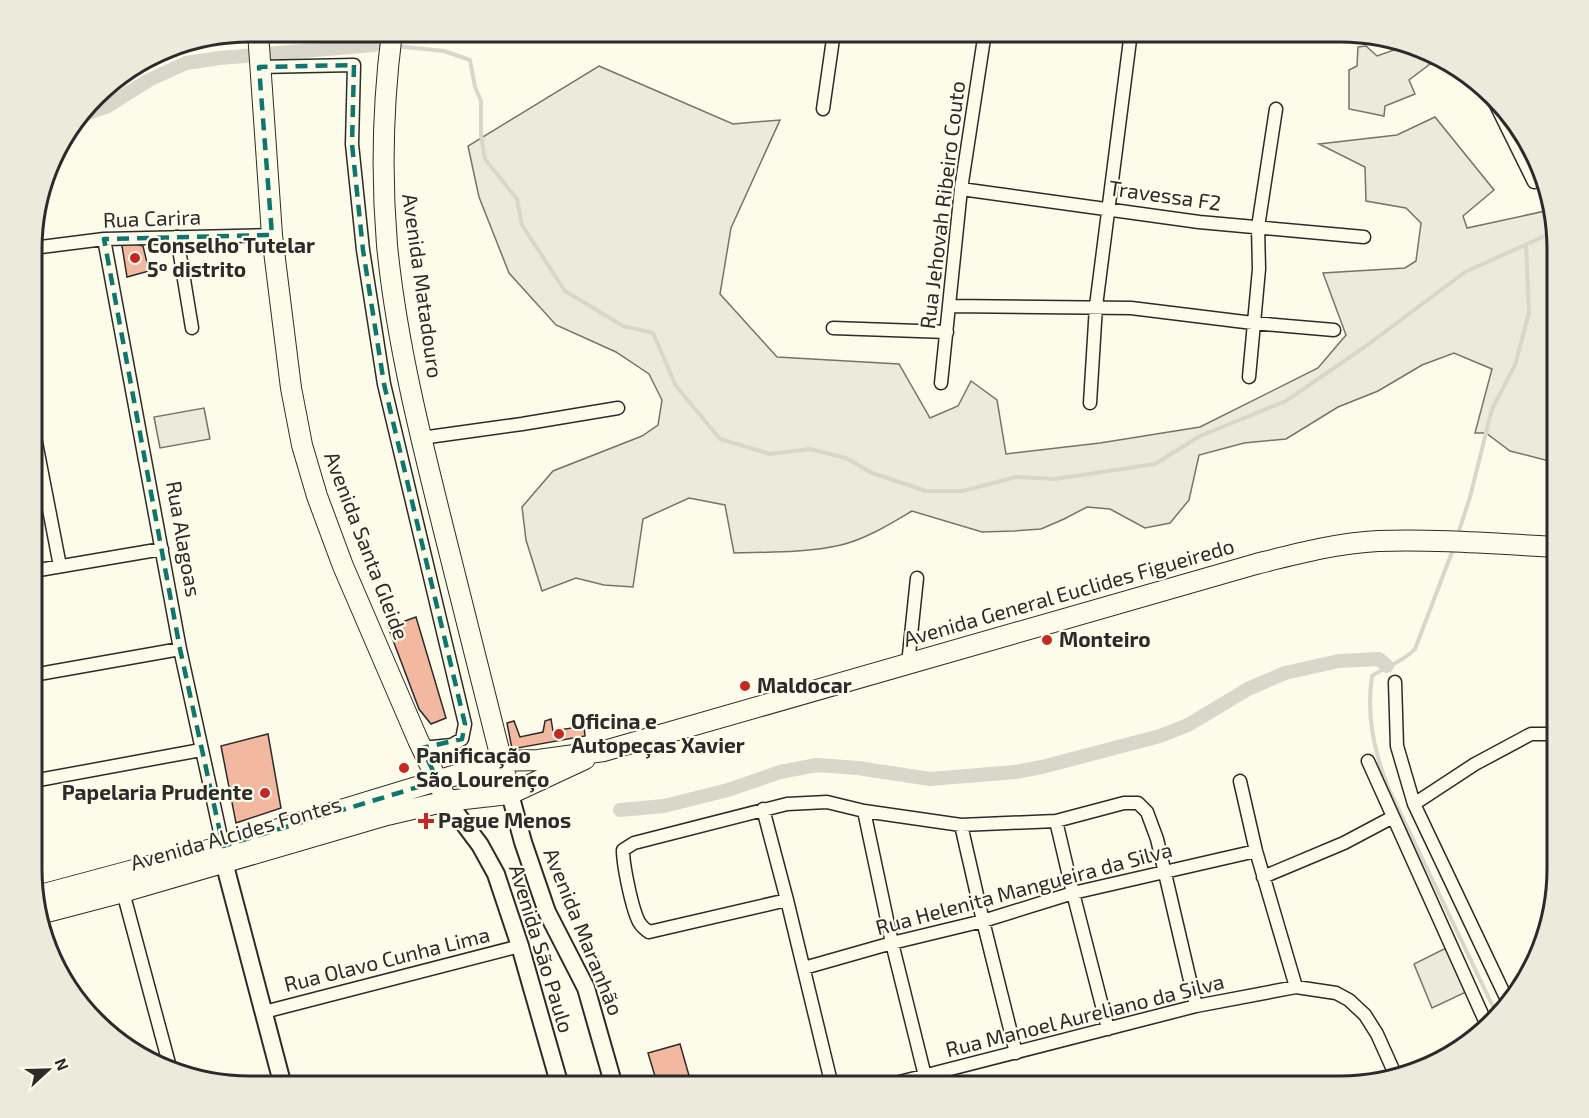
<svg xmlns="http://www.w3.org/2000/svg" width="1589" height="1118" viewBox="0 0 1589 1118" font-family="'Exo 2',sans-serif">
  <style>
    .green { fill: #ecebdb; stroke: #74746e; stroke-width: 1.5 }
    .lines { fill: none; stroke-linecap: round; stroke-linejoin: round }
    .stream { stroke: #d8d7c9; stroke-width: 4 }
    .canal { stroke: #d8d7c9; stroke-width: 14 }
    .building { fill: #f2b8a0; stroke: #2b2b2b; stroke-width: 1.5 }
    .street-casing { stroke: #2b2b2b; stroke-width: 15 }
    .secondary-casing { stroke: #2b2b2b; stroke-width: 20 }
    .primary-casing { stroke: #2b2b2b; stroke-width: 22 }
    .street { stroke: #fdfbea; stroke-width: 12 }
    .secondary { stroke: #fdfbea; stroke-width: 16 }
    .primary { stroke: #fdfbea; stroke-width: 20 }
    .marked { fill: none; stroke: #0f766e; stroke-width: 4.5; stroke-dasharray: 12 8; stroke-linejoin: round }
    .poi-dot { fill: #c62828; stroke: #fdfbea; stroke-width: 2 }
    .labels { text-anchor: middle; stroke-width: 4.5; stroke-linejoin: round; paint-order: stroke }
    .street-label { font-size: 21px; fill: #2b2b2b; stroke: #fdfbea }
    .poi-label { font-size: 21px; font-weight: bold; fill: #2b2b2b; stroke: #fdfbea; text-anchor: start }
    .rim { fill: none; stroke: #2b2b2b; stroke-width: 3 }
  </style>
  <rect width="100%" height="100%" fill="#fdfbea"/>
  <path class="green" d="M1398,42C1412,45 1428,46 1434,61L1409,80L1415,94L1385,106L1384,116L1349,109V70L1357,66L1358,47L1366,46L1377,56L1397,49Z
    M599,66L733,124L780,120L731,228L720,294L777,357L899,364L930,418L958,406L971,381L997,400L1006,454L1100,443L1200,427L1318,368L1346,335L1323,273L1405,268L1416,261L1421,223L1406,208L1366,201L1365,167L1319,144L1397,135L1435,117L1494,190L1463,216L1467,228L1550,210L1557,235V463L1510,451L1486,433H1475L1492,369L1454,353L1422,365L1378,391L1338,407L1286,439L1244,443L1199,455L1189,500L1170,523L1145,528L1110,509L1087,507L1064,519L1041,529L1014,531L982,532L912,511C890,524 866,539 841,545C806,553 769,552 734,553L725,505L689,498L643,519L633,587L604,585L576,578L542,591L526,540L522,507L553,471L642,436L658,425L662,400L649,374L616,352L556,325L509,273L479,197L468,146Z
    M204,408L210,439L160,448L154,417Z
    M500,774L504,788L453,795L449,785Z
    M1446,948L1466,992L1432,1008L1414,964Z"/>
  <g class="lines">
    <path class="stream" d="M374,45L385,46
      M395,46L444,51L470,60L475,87L481,101V135L485,159L517,199L522,225L565,291L623,326L653,333L676,386L720,439L770,454L810,449L846,458L872,473L926,491H963L1016,477L1055,479L1155,464L1200,436L1286,401L1366,346L1465,272L1556,231
      M1457,537L1470,497L1492,409L1515,365L1529,313L1526,246
      M1454,547L1415,649C1403,662 1387,666 1372,676C1366,715 1374,751 1388,787L1497,1015"/>
    <path class="canal" d="M83,115L106,107L149,80L186,63L220,58L374,45
      M620,810L664,806L728,790L780,772L817,765L858,768L930,779L1015,772L1042,767L1160,736L1188,725L1248,689L1285,673L1339,661L1379,659L1387,666"/>
  </g>
  <path class="building" d="M128,242L143,246L149,271L127,277L122,246Z
    M416,617L446,718L431,724L419,709L388,627Z
    M551,719L553,731L584,726L585,736L512,749L507,723L514,721L520,737L543,732L545,721Z
    M268,734L281,808L236,823L221,746Z
    M680,1044L692,1086H658L648,1053Z"/>
  <g class="lines">
    <defs>
      <path id="street" d="M259,67L354,65L352,144L363,250L384,384L465,724L462,739L452,745L422,748
        M1495,103L1534,182
        M823,109L834,32
        M961,189L1199,222L1364,237
        M177,237L192,328
        M104,239L180,649L223,846
        M33,248L104,239L272,235
        M950,306L1131,308L1253,323L1334,330
        M833,328L947,332
        M1249,377L1259,269L1258,227L1276,109
        M941,383L961,189L985,32
        M1090,403L1096,306L1131,32
        M33,427L60,566
        M421,438L522,424L618,408
        M33,571L162,549
        M908,664L917,578
        M33,675L180,649
        M1395,682L1397,746L1414,804L1509,1004
        M1368,761L1486,1023
        M33,781L201,750
        M1240,781L1256,851L1296,987
        M1414,804L1475,764L1531,734H1557
        M763,809L787,900L832,1086
        M864,811L892,943L925,1076
        M1056,821L1073,893L1108,1029
        M961,825L983,921L1016,1053
        M1263,877L1344,843L1393,817
        M123,892L171,1071
        M787,900L649,932C644,929 642,927 639,922C632,909 623,865 623,850L634,843L787,804L827,802L864,811L961,825L1056,821L1124,803H1138L1147,812L1157,839L1196,1006
        M804,968L892,943L983,921L1073,893L1256,851
        M264,1012L520,946
        M884,1086L1196,1006L1296,987L1336,993L1349,1000L1365,1015L1377,1034L1395,1074"/>
      <path id="secondary" d="M510,794L523,842L547,912L586,988L614,1086
        M447,801L480,845L496,874L520,946L560,1086
        M224,862L283,1086"/>
      <path id="primary" d="M258,32L272,235L291,388L302,445L317,496L343,566L418,740L447,801
        M392,32C383,102 381,173 387,245C397,348 424,451 449,551C470,632 489,713 510,794
        M33,897L223,846L502,761L538,760L604,751L1256,564C1296,554 1337,543 1378,541C1438,539 1498,544 1557,547
        M39,914L123,892L387,815L447,801L510,794L585,759"/>
    </defs>
    <use href="#street" class="street-casing"/>
    <use href="#secondary" class="secondary-casing"/>
    <use href="#primary" class="primary-casing"/>
    <use href="#street" class="street"/>
    <use href="#secondary" class="secondary"/>
    <use href="#primary" class="primary"/>
  </g>
  <path class="marked" d="M354,65L352,144L363,250L384,384L465,724L462,739L422,748L438,781L223,846L180,649L104,239L272,235L259,67Z"/>
  <g class="poi-dot">
    <circle cx="135" cy="258" r="6"/>
    <circle cx="1047" cy="640" r="6"/>
    <circle cx="745" cy="686" r="6"/>
    <circle cx="559" cy="734" r="6"/>
    <circle cx="404" cy="768" r="6"/>
    <circle cx="265" cy="793" r="6"/>
    <path d="M423 812h6v6h6v6h-6v6h-6v-6h-6v-6h6z"/>
  </g>
  <g class="labels">
    <g class="street-label">
      <text transform="translate(1165 196) rotate(8)" y="7">Travessa F2</text>
      <text transform="translate(943 205) rotate(-83)" y="7">Rua Jehovah Ribeiro Couto</text>
      <text transform="translate(152 219) rotate(-2)" y="7">Rua Carira</text>
      <text transform="translate(422 286) rotate(82)" y="7">Avenida Matadouro</text>
      <text transform="translate(183 539) rotate(80)" y="7">Rua Alagoas</text>
      <text transform="translate(366 546) rotate(69)" y="7">Avenida Santa Gleide</text>
      <text transform="translate(1069 593) rotate(-16)" y="7">Avenida General Euclides Figueiredo</text>
      <text transform="translate(236 834) rotate(-16)" y="7">Avenida Alcides Fontes</text>
      <text transform="translate(1024 889) rotate(-15)" y="7">Rua Helenita Mangueira da Silva</text>
      <text transform="translate(583 932) rotate(68)" y="7">Avenida Maranhão</text>
      <text transform="translate(541 949) rotate(73)" y="7">Avenida São Paulo</text>
      <text transform="translate(387 960) rotate(-14)" y="7">Rua Olavo Cunha Lima</text>
      <text transform="translate(1085 1016) rotate(-14)" y="7">Rua Manoel Aureliano da Silva</text>
    </g>
    <g class="poi-label">
      <text x="147" y="253">Conselho Tutelar<tspan x="147" dy="24">5º distrito</tspan></text>
      <text x="1059" y="647">Monteiro</text>
      <text x="757" y="693">Maldocar</text>
      <text x="571" y="729">Oficina e<tspan x="571" dy="24">Autopeças Xavier</tspan></text>
      <text x="416" y="763">Panificação<tspan x="416" dy="24">São Lourenço</tspan></text>
      <text x="253" y="800" text-anchor="end">Papelaria Prudente</text>
      <text x="438" y="828">Pague Menos</text>
    </g>
  </g>
  <path d="M0 0H1589V1118H0ZM249 42H1340A207 207 0 0 1 1547 249V869A207 207 0 0 1 1340 1076H249A207 207 0 0 1 42 869V249A207 207 0 0 1 249 42Z" fill="#eceadb" fill-rule="evenodd"/>
  <path class="rim" d="M249 42H1340A207 207 0 0 1 1547 249V869A207 207 0 0 1 1340 1076H249A207 207 0 0 1 42 869V249A207 207 0 0 1 249 42Z"/>
  <g transform="translate(48 1070) rotate(68)" stroke="#fdfbea" stroke-width="4.5" paint-order="stroke">
  <path d="M0-4.5L10 22L0 15L-10 22Z" fill="#2b2b2b"/>
  <text y="-9" font-size="16" font-weight="bold" text-anchor="middle" fill="#2b2b2b">N</text>
  </g>
</svg>
